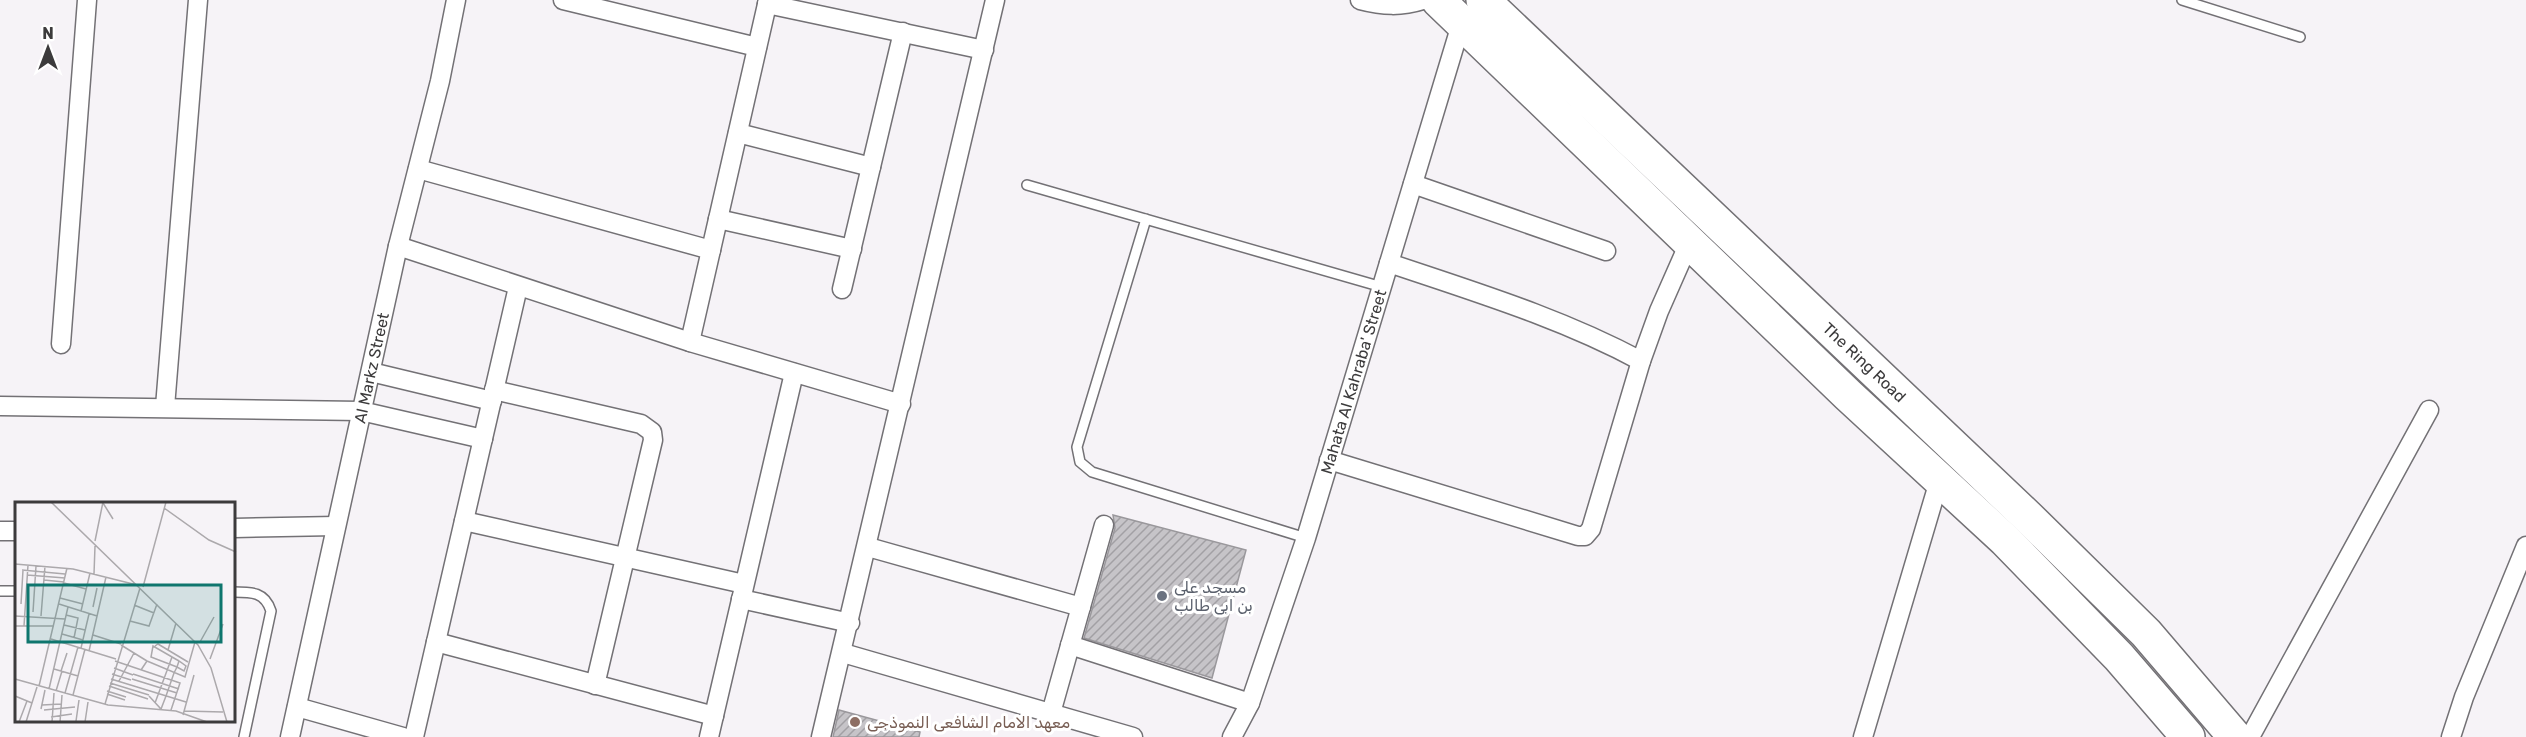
<svg xmlns="http://www.w3.org/2000/svg" width="2526" height="737" viewBox="0 0 2526 737" font-family="Rubik,'Noto Sans Arabic',sans-serif">
  <style>
    .building { fill: url(#building-hatch); stroke: #9a989c; stroke-width: 1.5 }
    .lines { fill: none; stroke-linecap: round; stroke-linejoin: round }
    .lane-casing { stroke: #737175; stroke-width: 12 }
    .street-casing { stroke: #737175; stroke-width: 21 }
    .highway-casing { stroke: #737175; stroke-width: 36 }
    .lane { stroke: #fff; stroke-width: 9 }
    .street { stroke: #fff; stroke-width: 18 }
    .highway { stroke: #fff; stroke-width: 33 }
    .worship-dot { fill: #6b7280; stroke: #fff; stroke-width: 2 }
    .education-dot { fill: #8d6e63; stroke: #fff; stroke-width: 2 }
    .labels { text-anchor: middle; stroke-width: 6; stroke-linejoin: round; paint-order: stroke }
    .street-label { font-size: 16px; fill: #3c3b3c; stroke: #fff }
    .worship-label { font-size: 16px; fill: #5b616d; stroke: #fff; text-anchor: start }
    .education-label { font-size: 16px; fill: #785e54; stroke: #fff; text-anchor: start }
    .inset-road { fill: none; stroke: #aca9ac; stroke-width: 1.5 }
    .view { fill: #0f766e; fill-opacity: 0.15; stroke: #0f766e; stroke-width: 3 }
    .inset-edge { fill: none; stroke: #3c3b3c; stroke-width: 3 }
  </style>
  <defs>
    <pattern id="building-hatch" width="6" height="6" patternUnits="userSpaceOnUse" patternTransform="scale(1.5)"><rect width="6" height="6" fill="#c6c4c8"/><path d="M-1 1l2-2M0 6l6-6M5 7l2-2" fill="none" stroke="#a2a0a4"/></pattern>
  </defs>
  <rect width="100%" height="100%" fill="#f6f3f7"/>
  <path class="building" d="M1113,515L1246,550L1212,678L1084,638L1115,528Z
    M839,710L920,732L919,737H833Z"/>
  <g class="lines">
    <defs>
      <path id="lane" d="M2182,0L2300,37
        M1027,185L1382,287
        M1146,219L1077,447L1080,462L1092,472L1306,538
        M0,591H16
        M234,592C252,592 265,592 271,611L244,737"/>
      <g id="street">
        <path d="M563,0L757,47"/>
        <path d="M1360,0C1383,6 1401,7 1423,0"/>
        <path d="M767,4L984,50"/>
        <path d="M738,133L871,167"/>
        <path d="M418,169L711,250"/>
        <path d="M1413,184L1606,251"/>
        <path d="M718,219L852,249"/>
        <path d="M398,246L690,342L901,404"/>
        <path d="M1389,263C1475,292 1561,318 1641,361"/>
        <path d="M842,289L903,32"/>
        <path d="M690,342L768,0"/>
        <path d="M61,344L87,0"/>
        <path d="M371,372L492,401"/>
        <path d="M494,390L641,424L652,432L653,440L595,685"/>
        <path d="M0,406L361,411L483,439"/>
        <path d="M165,407L198,0"/>
        <path d="M1329,460L1578,536H1585L1591,529L1641,361L1659,311L1689,243"/>
        <path d="M464,521L744,584"/>
        <path d="M234,528L336,526"/>
        <path d="M0,531H16"/>
        <path d="M868,547L1081,607"/>
        <path d="M741,599L850,623"/>
        <path d="M436,642L714,716"/>
        <path d="M1070,645L1250,703"/>
        <path d="M843,653L1133,737"/>
        <path d="M297,707L403,737"/>
        <path d="M1051,713L1104,525"/>
        <path id="s1" d="M290,737L398,246L440,81L456,0"/>
        <path d="M414,737L518,287"/>
        <path d="M709,737L794,373"/>
        <path d="M821,737L995,0"/>
        <path id="s2" d="M1232,737L1250,703L1306,538L1462,21"/>
        <path d="M1863,737L1939,481"/>
        <path d="M2250,737L2429,410"/>
        <path d="M2451,737L2464,697L2526,546"/>
      </g>
      <g id="highway">
        <path d="M1438,0L1848,395L2005,540L2119,657L2188,737"/>
        <path id="s3" d="M1483,0L2029,518L2146,633L2235,737"/>
      </g>
    </defs>
    <use href="#lane" class="lane-casing"/>
    <use href="#street" class="street-casing"/>
    <use href="#highway" class="highway-casing"/>
    <use href="#lane" class="lane"/>
    <use href="#street" class="street"/>
    <use href="#highway" class="highway"/>
  </g>
  <circle class="worship-dot" cx="1162" cy="596" r="6"/>
  <circle class="education-dot" cx="855" cy="722" r="6"/>
  <g class="labels">
    <g class="street-label">
      <text dy="6" stroke="none"><textPath href="#s3" startOffset="526">The Ring Road</textPath></text>
      <text dy="6" stroke="none"><textPath href="#s1" startOffset="378">Al Markz Street</textPath></text>
      <text dy="6" stroke="none"><textPath href="#s2" startOffset="376">Mahata Al Kahraba' Street</textPath></text>
    </g>
    <g class="worship-label">
      <text x="1174" y="593">مسجد على<tspan x="1174" dy="18">بن ابى طالب</tspan></text>
    </g>
    <g class="education-label">
      <text x="867" y="728">معهد الامام الشافعى النموذجى</text>
    </g>
  </g>
  <g transform="translate(15 502)">
    <rect width="220" height="220" fill="#f6f3f7"/>
    <path class="inset-road" d="M36,0L183,143L196,166L212,220M88,1L98,17M149,6L194,38L221,50M80,39L88,0M0,62L58,67L122,83M7,68L50,72M79,72L80,44M12,73L50,76M29,78L49,80M49,81L71,87M128,85L151,0M45,96L68,102M6,102L8,68M44,102L82,114M119,103L139,111M78,105L82,86M66,109L75,71M18,110L21,64M51,113L63,116L59,136M0,114L50,117M26,114L30,64M115,119L134,124L142,102M49,123L70,128M0,124H39M9,124L13,63M47,132L68,138M78,133L106,142M36,137L101,157M185,140L199,115M106,143L132,159M140,144L143,142L173,160M66,146L74,112M153,148L161,121M74,149L91,75M195,157L208,122M100,159L165,181L156,208M99,166L118,173M39,167L63,174M126,168L132,159L170,175L180,140M46,169L52,151M97,172L116,178M118,172L164,187M0,177L93,203L161,209L192,220M96,177L171,200M117,177L162,191M104,179L119,151M95,181L134,193M24,184L52,66M94,184L133,197M34,187L53,105M41,189L47,169M92,189L111,195M50,191L63,145M92,192L110,198M58,193L70,147M0,194L17,201M134,194L146,207L151,194L159,171L162,165L164,159L171,164L169,169L162,165L136,155L138,144L164,159M140,201L157,155M90,202L125,86M27,203L46,202M26,207L30,188M29,208L60,205M169,209L208,210M168,213L179,173M36,215L57,212M61,219L64,198M4,220L12,199M11,220L22,185M37,220L39,191M45,220L47,193M70,220L73,200"/>
    <path class="view" d="M13,83H206V140H13Z"/>
    <rect width="220" height="220" class="inset-edge"/>
  </g>
  <g transform="translate(48 48)" stroke="#ffffff" stroke-width="4.5" paint-order="stroke">
  <path d="M0-4.5L10 22L0 15L-10 22Z" fill="#3c3b3c"/>
  <text y="-9" font-size="16" font-weight="bold" text-anchor="middle" fill="#3c3b3c">N</text>
  </g>
</svg>
